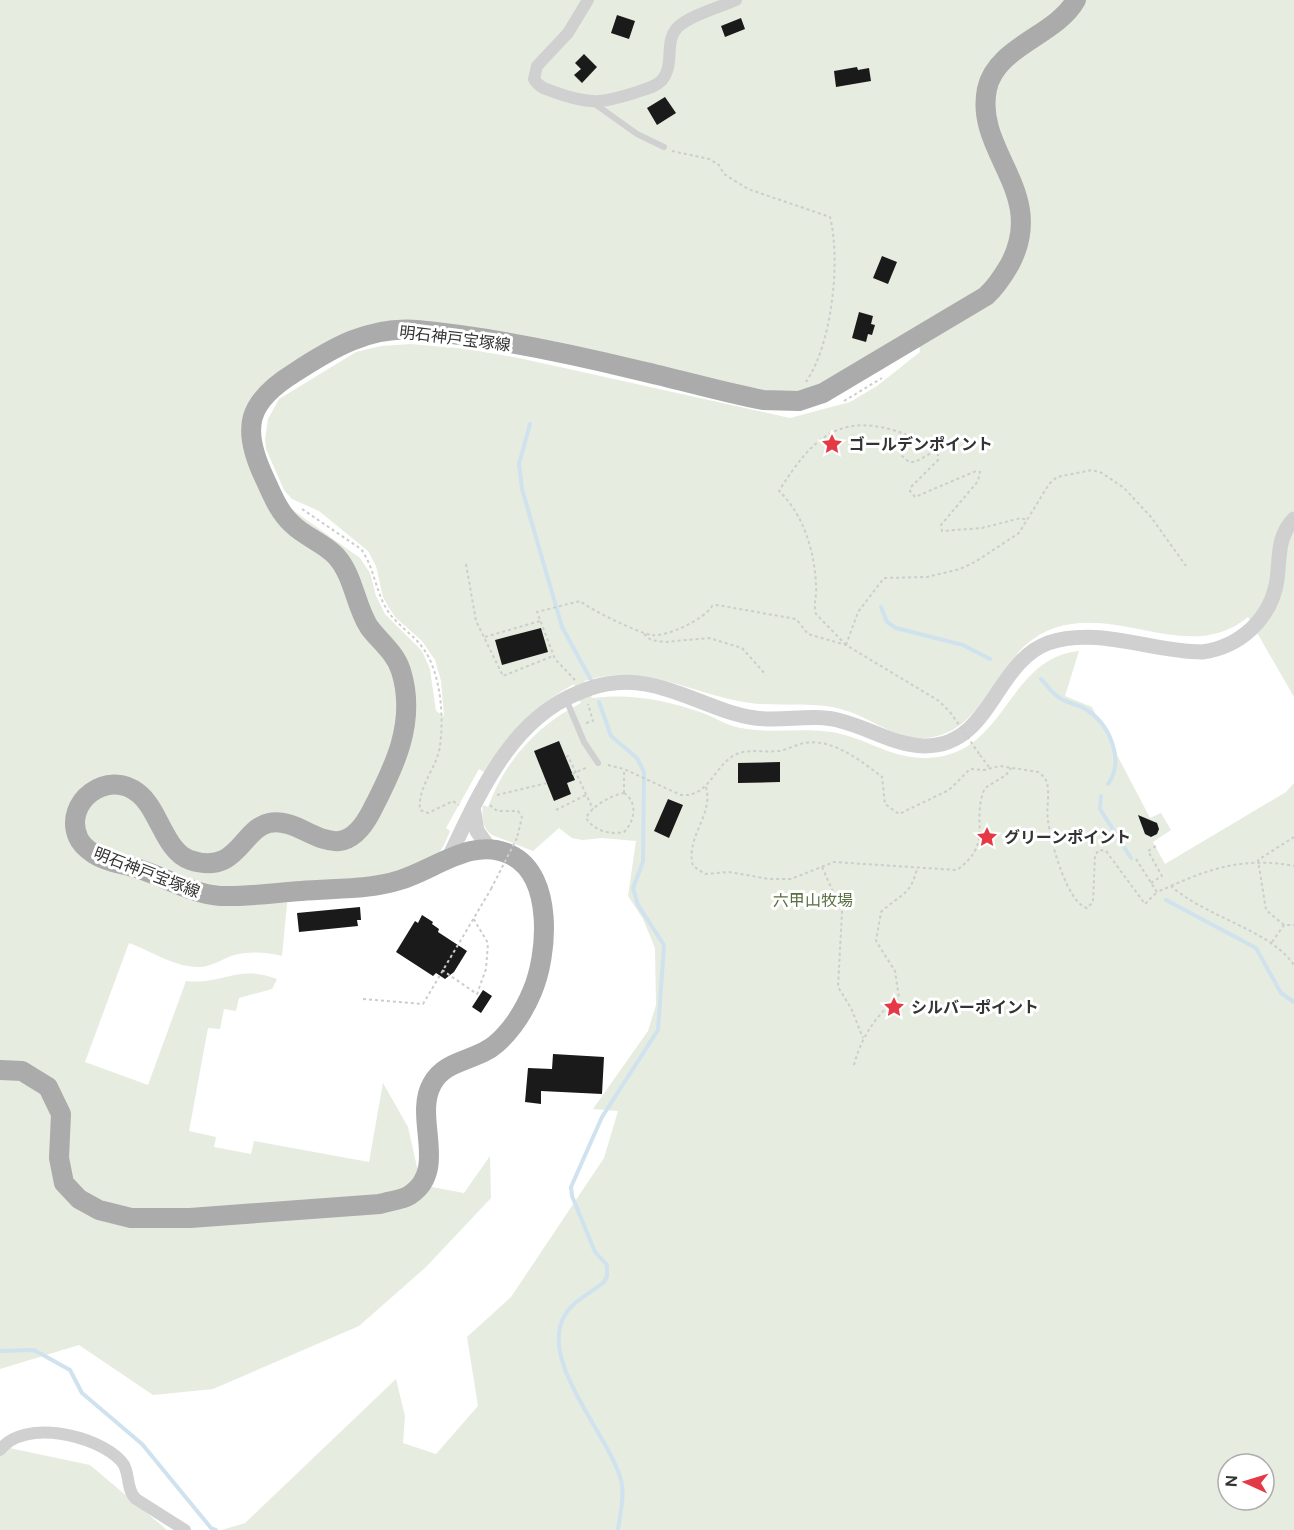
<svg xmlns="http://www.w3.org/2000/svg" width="1294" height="1530" viewBox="0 0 1294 1530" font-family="'DM Sans','Noto Sans JP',sans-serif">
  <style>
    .green { fill: #e6ecdf; fill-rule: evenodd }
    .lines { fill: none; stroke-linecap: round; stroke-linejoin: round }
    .stream { stroke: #cfe2ee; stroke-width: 4 }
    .building { fill: #1a1a1a }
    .path { stroke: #cdcdcd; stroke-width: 2; stroke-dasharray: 3 3; stroke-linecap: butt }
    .service { stroke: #d0d0d0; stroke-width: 6 }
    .minor { stroke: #d0d0d0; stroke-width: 12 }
    .tertiary { stroke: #d0d0d0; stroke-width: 15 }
    .primary { stroke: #ababab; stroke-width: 20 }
    .path-bridge { stroke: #cdcdcd; stroke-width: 2; stroke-dasharray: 3 3; stroke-linecap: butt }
    .tertiary-bridge { stroke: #d0d0d0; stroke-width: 15 }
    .labels { text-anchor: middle; stroke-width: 6; stroke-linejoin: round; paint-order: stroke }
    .street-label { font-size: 16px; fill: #333; stroke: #fff }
    .poi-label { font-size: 16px; font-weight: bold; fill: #333; stroke: #fff; text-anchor: start }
    .park-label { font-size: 16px; fill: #56703f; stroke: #fff }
  </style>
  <rect width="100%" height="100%" fill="#fff"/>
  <path class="green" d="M0,0H1294V697L1248,617C1195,661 1132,615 1072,624C992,634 996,734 924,738C894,739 872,718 844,710C813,700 776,708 744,702C691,693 642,662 584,681L592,698C630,693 667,700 703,713C716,718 728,726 741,728C776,735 810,725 845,735C873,743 896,759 927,758C1007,756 1006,658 1079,651L1065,696L1092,707L1150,818L1161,813L1171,830L1153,842L1165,864L1286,792L1294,783V1530H222L245,1523L396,1379L405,1416L403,1443L436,1454L478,1406L467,1337L511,1297L604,1158L618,1111L593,1109L648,1031L656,1005L655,948L643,919L628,896L636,841L602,838L582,840L572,838L559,828L533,851L492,835C481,827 482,816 483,805L488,807C505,761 537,725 581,703L574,684C530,709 511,730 484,772L479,769L446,828L450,831C445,843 441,855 429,861C392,880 331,879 289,883L282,956C266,952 248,951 231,956C221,960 210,967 200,967C176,968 151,951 129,943L85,1062L148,1085L186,981C223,985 238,964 277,979L272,989L239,998L236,1011L224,1009L220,1029L208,1028L189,1131L216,1137L214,1147L251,1154L254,1141L369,1162L383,1083L408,1127L421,1185L464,1193L490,1156L491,1198L426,1267L359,1326L213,1389L153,1395L79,1345L0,1369ZM395,320L769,393L814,391L918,334L920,352L877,386L850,402L790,418L519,358L467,349L411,344L381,346L356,352L279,399L268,419L265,439L266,449L284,490L292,499L319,511L368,551L376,566L383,597L389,608L396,618L422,641L435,660L441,681L444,716L436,711L430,669L422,651L385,614L376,596L370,573L360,558L287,506L246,414L262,385L277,373L362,326ZM1228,1464H1264V1500H1228Z
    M0,1446L90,1465L167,1530H0Z"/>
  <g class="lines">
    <path class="stream" d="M530,424L519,464L522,489L562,627L591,680
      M881,607L887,622L896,628L963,645L990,659
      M1041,679C1046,684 1051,692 1057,696C1065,703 1078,704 1087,710C1110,725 1125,761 1108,784
      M599,702L611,736L637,758L644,772L643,862L633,888L638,905L664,945L658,1030L602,1117L571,1187L572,1196L595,1252L607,1265V1276L604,1282C592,1292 572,1302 565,1315C537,1360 609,1435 621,1480C625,1496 620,1514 618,1530
      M1101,796L1100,809L1131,858
      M1166,900L1256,948L1281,993L1294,1002
      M0,1351L34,1350L70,1370L82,1393L142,1444L211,1528L216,1530"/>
  </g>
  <path class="building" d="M617,15L635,21L629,39L611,33Z
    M741,18L745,29L725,37L721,26Z
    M584,54L597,67L582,83L574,75L581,69L575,63Z
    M857,67L858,70L869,68L871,81L836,87L834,71Z
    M665,97L676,113L657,125L647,108Z
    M882,256L897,262L888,284L873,278Z
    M859,312L873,316L871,324L875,325L872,335L868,334L866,342L852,338Z
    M541,628L548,652L502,665L495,640Z
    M559,741L575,780L567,783L571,794L554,801L534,751Z
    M780,762V782L738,783V763Z
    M668,799L683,805L669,838L654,831Z
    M1138,815L1157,823L1159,829L1157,834L1151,837L1145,834Z
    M360,907L361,920H357L358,926L299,932L297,913Z
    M422,915L433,922L432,924L439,929L438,932L467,951L454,972L445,979L436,973L433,976L396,952L415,921L418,923Z
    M483,990L492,996L481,1013L472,1007Z
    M553,1054L604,1057L602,1094L541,1091V1104L525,1102L528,1068L552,1069Z"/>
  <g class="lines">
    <path class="path" d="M672,151L709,159L719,165L724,174L748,189L830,217C841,261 832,344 806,382
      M844,401L882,378
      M302,509L361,549C374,567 375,589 386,608C395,624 412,633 423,648C441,673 444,716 440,746C437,768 417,787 420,810L428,813L453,801L459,805
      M466,564L476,621L503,676L553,656
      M644,634L651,640L665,642L709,638L742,648L766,675
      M485,637L540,621
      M846,645L816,614C813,605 817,596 816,586C815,553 804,515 779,491C812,438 840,410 905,434L907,438L901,455L909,462H915L935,451L938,454V460L911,487L910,491L915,497L976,471L980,472L978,481L941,525L942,531L982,528L1021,518L1027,520
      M846,645L858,612L884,578L927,577L960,569L975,562L1019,533L1049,484L1057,477L1092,470L1102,473L1124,488L1151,517L1186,566
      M575,680L555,659L537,612L580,601C591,610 638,633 652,635C667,637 705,619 712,606L717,605L796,619L808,634L846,645L939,701L950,712
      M586,723L593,721L588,704
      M980,755L989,767
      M566,757L568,756L593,809
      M608,765L624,769L681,795C707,797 712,772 730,758C744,747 761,753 778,751C787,750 795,745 804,743C833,738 861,761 882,777L885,804L899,814L949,790L970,769L984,770L1000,766L1038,772C1042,775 1046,778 1047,783C1050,794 1046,809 1048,820C1050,840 1067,903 1087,908L1093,902L1095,855L1099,850L1106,851L1145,904L1157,892
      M572,774L588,767
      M706,787C714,815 685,837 693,866L705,874L729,872L769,879H791L834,862L957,870C995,842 970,821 985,788L1006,775L1011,768
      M624,793C638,802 635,821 624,832C610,835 594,831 586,818C591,807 611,795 624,793Z
      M624,793V769
      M497,795L547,783
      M490,805L497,811H518L522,817L517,838
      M556,810L586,795
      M1136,859L1157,892L1171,886C1207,918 1269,929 1294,965
      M822,867L842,912L838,987L851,1008L863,1038
      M1151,883L1162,876L1148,851L1156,846
      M1171,886C1213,867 1248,857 1294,866
      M1284,925L1266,910L1258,860L1294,837
      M1272,942L1284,925H1294
      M442,970L477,994L486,969L488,943L473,918
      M363,999L423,1004L491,889
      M854,1065C860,1040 877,1012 899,998L895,971L876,941L881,912C900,894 911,896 917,868"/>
    <path class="service" d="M595,104L637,134L664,147
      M566,699L584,742L598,763"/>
    <path class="minor" d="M588,0L568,33L537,66L534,79C539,88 548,90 557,93C591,105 603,103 637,92C645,89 656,87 662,80C675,65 664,42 677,28C688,16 720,7 736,0
      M0,1450C24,1418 97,1435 121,1461C131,1471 125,1489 136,1499L185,1530"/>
    <path class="tertiary" d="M588,689C653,666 697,709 755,718C784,722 813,713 841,721C869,728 894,745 924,746C991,747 994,663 1048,643C1097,626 1152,652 1202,652C1240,647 1271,619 1277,580C1280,557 1277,536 1294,519
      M473,807L477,831L490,849
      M447,861C478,798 508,721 578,693"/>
    <path class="primary" d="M0,1070L22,1071L48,1087L61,1114L59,1158L64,1183L79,1199L99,1210L131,1218H190L380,1204C389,1201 402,1200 410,1195C449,1169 413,1118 432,1084C445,1059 477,1061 496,1044C512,1030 524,1011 532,992C548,955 554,876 511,855C473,836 436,869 400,880C369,890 334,888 301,891C274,893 247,897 220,896C190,893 167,878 139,869C124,864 108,863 94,854C88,850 81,845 78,837C63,802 108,768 138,793C159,809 165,852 190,860C238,876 241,829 269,823C305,815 338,875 371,812C394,768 417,722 401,671C395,652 380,642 369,627C355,605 354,576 336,556C324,543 305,537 292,524C278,511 272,494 264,477C241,428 247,402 294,373C332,348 369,326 417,330C492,337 568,353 641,371C681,380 722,392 763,400L799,401L823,393L986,296C996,287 1003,276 1010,264C1048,192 974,152 987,89C996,46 1056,36 1076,0"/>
    <path class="path-bridge" d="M950,712L980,755
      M491,889L517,838"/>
    <path class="tertiary-bridge" d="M578,693L588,689"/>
  </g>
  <defs>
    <symbol id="sight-bare" viewBox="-9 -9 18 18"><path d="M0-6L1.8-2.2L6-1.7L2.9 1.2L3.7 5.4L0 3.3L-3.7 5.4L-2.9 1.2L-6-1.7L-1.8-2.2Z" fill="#e63946" stroke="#fff" stroke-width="2.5" paint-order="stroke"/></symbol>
  </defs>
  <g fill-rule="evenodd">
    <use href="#sight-bare" x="817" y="429" width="30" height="30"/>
    <use href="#sight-bare" x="972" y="822" width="30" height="30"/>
    <use href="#sight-bare" x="879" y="992" width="30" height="30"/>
  </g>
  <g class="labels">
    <g class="street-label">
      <text transform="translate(455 338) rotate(7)" y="6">明石神戸宝塚線</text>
      <text transform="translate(147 872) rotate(21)" y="6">明石神戸宝塚線</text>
    </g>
    <g class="poi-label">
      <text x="849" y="450">ゴールデンポイント</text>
      <text x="1004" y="843">グリーンポイント</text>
      <text x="911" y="1013">シルバーポイント</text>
    </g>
    <g class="park-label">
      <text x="813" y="906">六甲山牧場</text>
    </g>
  </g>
  <g transform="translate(1246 1482) rotate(274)"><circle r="28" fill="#ffffff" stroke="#adadad" stroke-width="1.5"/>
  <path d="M0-4.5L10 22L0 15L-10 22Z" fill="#e63946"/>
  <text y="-9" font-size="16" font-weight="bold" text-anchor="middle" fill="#333333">N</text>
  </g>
</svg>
